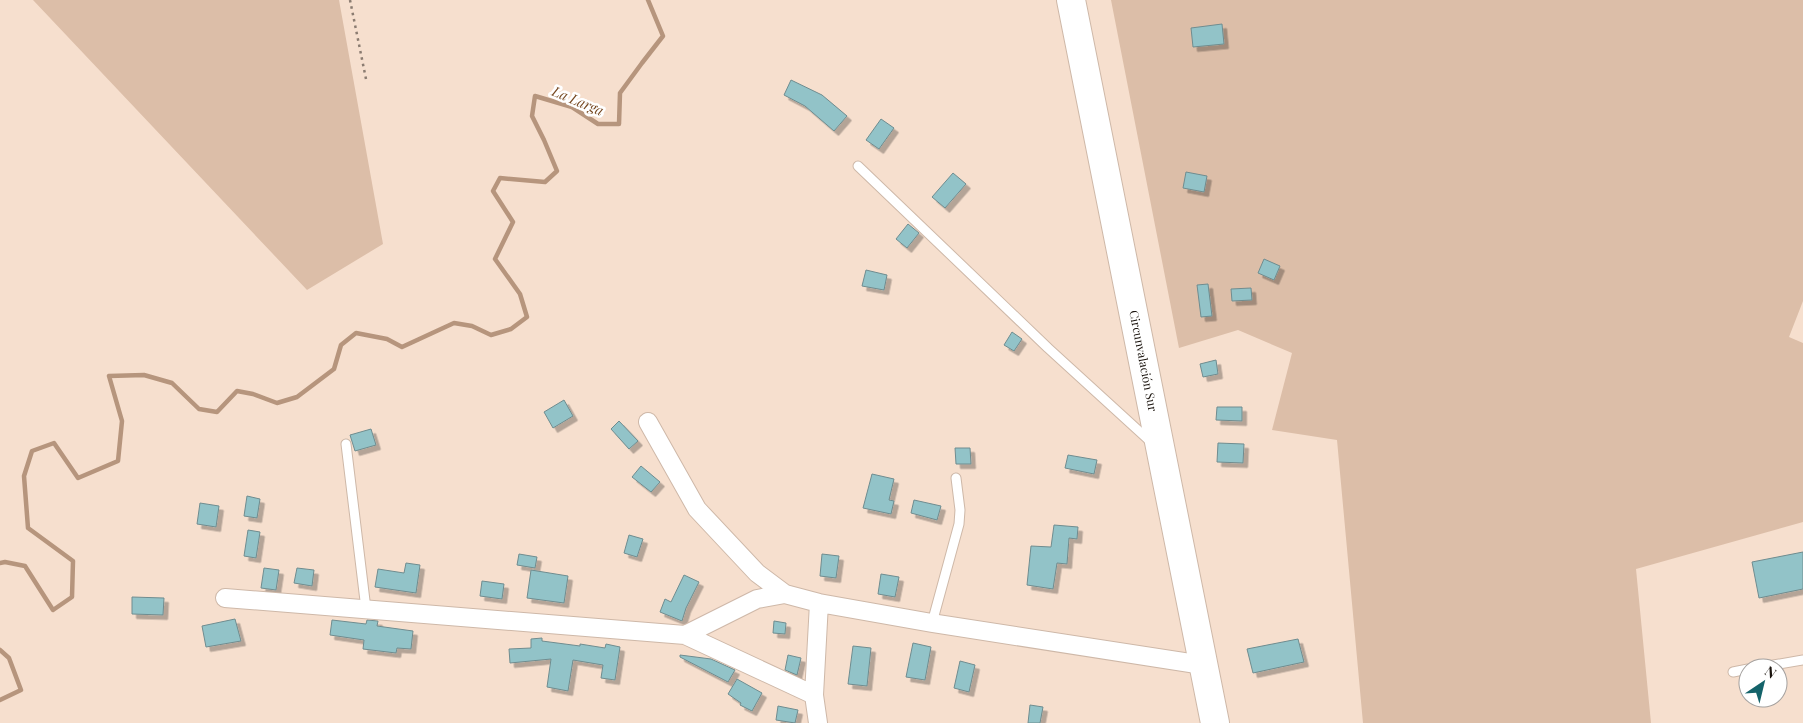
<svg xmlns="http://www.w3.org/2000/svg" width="1803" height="723" viewBox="0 0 1803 723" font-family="'Playfair Display',serif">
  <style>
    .green { fill: #dcbea8 }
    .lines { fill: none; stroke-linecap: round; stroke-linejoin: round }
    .stream { stroke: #b6957d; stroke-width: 4.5 }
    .building { fill: #92c3c8; stroke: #6f8c8f; filter: url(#shadow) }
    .lane-casing { stroke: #ceb8a8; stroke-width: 11 }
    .street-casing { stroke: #ceb8a8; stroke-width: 20 }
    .primary-casing { stroke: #ceb8a8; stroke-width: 30 }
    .path { stroke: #8b7c71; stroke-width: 2.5; stroke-dasharray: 2.5 4; stroke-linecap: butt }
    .lane { stroke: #fff; stroke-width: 9 }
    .street { stroke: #fff; stroke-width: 18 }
    .primary { stroke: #fff; stroke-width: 28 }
    .labels { text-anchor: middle; stroke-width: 5; stroke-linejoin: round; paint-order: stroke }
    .street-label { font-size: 12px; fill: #1b140e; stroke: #fff }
    .water-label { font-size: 14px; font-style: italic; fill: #764821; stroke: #fff }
  </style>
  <defs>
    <filter id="shadow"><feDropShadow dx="4.5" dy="4.5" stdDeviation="0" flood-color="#0004"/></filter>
  </defs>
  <rect width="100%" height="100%" fill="#f6dfce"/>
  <path class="green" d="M33,0H339L383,244L307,290Z
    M1111,0H1803V301L1789,337L1803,343V522L1636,569L1651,723H1363L1337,440L1272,430L1292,353L1238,330L1179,348Z"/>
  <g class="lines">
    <path class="stream" d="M0,563L5,562L25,566L53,610L72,597L73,561L28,528L24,476L32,451L54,443L78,478L118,461L122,421L109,376L144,375L172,383L199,409L217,412L237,391L253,394L277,403L297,397L334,369L341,345L356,333L387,339L402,347L454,323L472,326L491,335L511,329L527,317L520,294L495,259L513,222L493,191L500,178L545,182L557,171L544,140L532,116L535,96L572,107L598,124H619L620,93L642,63L663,36L648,0
      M0,650L9,658L21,690L0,700"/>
  </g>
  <path class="building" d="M1222,24L1224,44L1193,47L1191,28Z
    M791,80L822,95L847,116L834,131L805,106L784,95Z
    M881,119L894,128L879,149L866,140Z
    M1186,172L1207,176L1204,192L1183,188Z
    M953,173L966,184L945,208L932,197Z
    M908,224L919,233L907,248L896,239Z
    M1264,259L1280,266L1274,280L1258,273Z
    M866,270L887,275L884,290L862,286Z
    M1208,284L1212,316L1201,317L1197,285Z
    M1251,288L1252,300L1232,301L1231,289Z
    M1012,332L1022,339L1014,351L1004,345Z
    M1216,360L1218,374L1203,377L1200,364Z
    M564,400L573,416L553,428L544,412Z
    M1217,407H1242V421L1216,420Z
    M619,421L638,441L629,449L611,429Z
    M371,429L376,445L355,451L350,435Z
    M1218,443L1244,444L1243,463L1217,462Z
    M955,448H970L971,464H956Z
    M1068,455L1097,460L1094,474L1065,468Z
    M641,466L660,482L651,492L632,477Z
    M872,474L894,479L889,500L894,501L891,514L863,508Z
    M247,496L260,499L257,518L244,516Z
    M914,500L941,506L937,520L911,513Z
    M200,503L219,506L216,527L197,524Z
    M1054,525L1078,527L1077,539L1069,538L1067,564L1057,563L1053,589L1027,585L1031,546L1051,547Z
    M248,530L260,532L256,558L244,556Z
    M629,535L643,539L637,557L624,553Z
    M1803,552V589L1759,598L1752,562Z
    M519,554L537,557L535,568L517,565Z
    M822,554L839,556L836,578L820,576Z
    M406,563L420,565L416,593L375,587L378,569L404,573Z
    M264,568L279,570L276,590L261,588Z
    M297,568L314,570L312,586L294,583Z
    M531,570L568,576L564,603L527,598Z
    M881,574L899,577L895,597L878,594Z
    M684,575L699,582L686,608L682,621L660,612L665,599L671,602Z
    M482,581L504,584L502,599L480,596Z
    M132,597L164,598L163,615L132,614Z
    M235,619L241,641L206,647L202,626Z
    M332,620L366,624L367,620L378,621L377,626L413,631L411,649L397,648L396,653L363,649L364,640L330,635Z
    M774,621L786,623L785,634L773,633Z
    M542,638V641L580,646V644L605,648L606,644L620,647L615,680L601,678L603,665L573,660L568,691L547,687L551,659L510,663L509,649L531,648V639Z
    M1298,639L1304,662L1253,673L1247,649Z
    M913,643L931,647L925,680L906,677Z
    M853,646L871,648L867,686L848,684Z
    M680,655L711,659L735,670L728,682L680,657Z
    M788,655L801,658L797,675L785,670Z
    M960,661L975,665L969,692L954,688Z
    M737,679L762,693L752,711L740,705L741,703L728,694Z
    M1030,705L1043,707L1040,723H1028Z
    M778,706L798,710L795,723L776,720Z"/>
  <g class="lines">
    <defs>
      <path id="lane" d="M858,166L1048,348L1151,442
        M346,444L366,609
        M932,623L959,524L960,510L956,478
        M1756,668L1803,660
        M1733,672L1748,669"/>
      <path id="street" d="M648,422L697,509L757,573L785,594
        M225,598L685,635L757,599L785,594L819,603L932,623L1203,665
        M685,635L814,695
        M818,723L814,695L819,603"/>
      <path id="primary" d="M1071,0L1215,723"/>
    </defs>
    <use href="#lane" class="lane-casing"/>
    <use href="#street" class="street-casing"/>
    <use href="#primary" class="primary-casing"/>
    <path class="path" d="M350,0L366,79"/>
    <use href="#lane" class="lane"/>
    <use href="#street" class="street"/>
    <use href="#primary" class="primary"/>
  </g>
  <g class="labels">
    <g class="street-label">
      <text transform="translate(1143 361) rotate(79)" y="4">Circunvalación Sur</text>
    </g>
    <g class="water-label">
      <text transform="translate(578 101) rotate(23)" y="5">La Larga</text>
    </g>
  </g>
  <g transform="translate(1763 683) rotate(35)"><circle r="24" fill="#ffffff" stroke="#a4a19f"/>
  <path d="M0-4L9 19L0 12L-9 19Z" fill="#14636a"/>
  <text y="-8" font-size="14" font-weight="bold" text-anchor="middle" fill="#1b140e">N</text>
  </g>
</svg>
